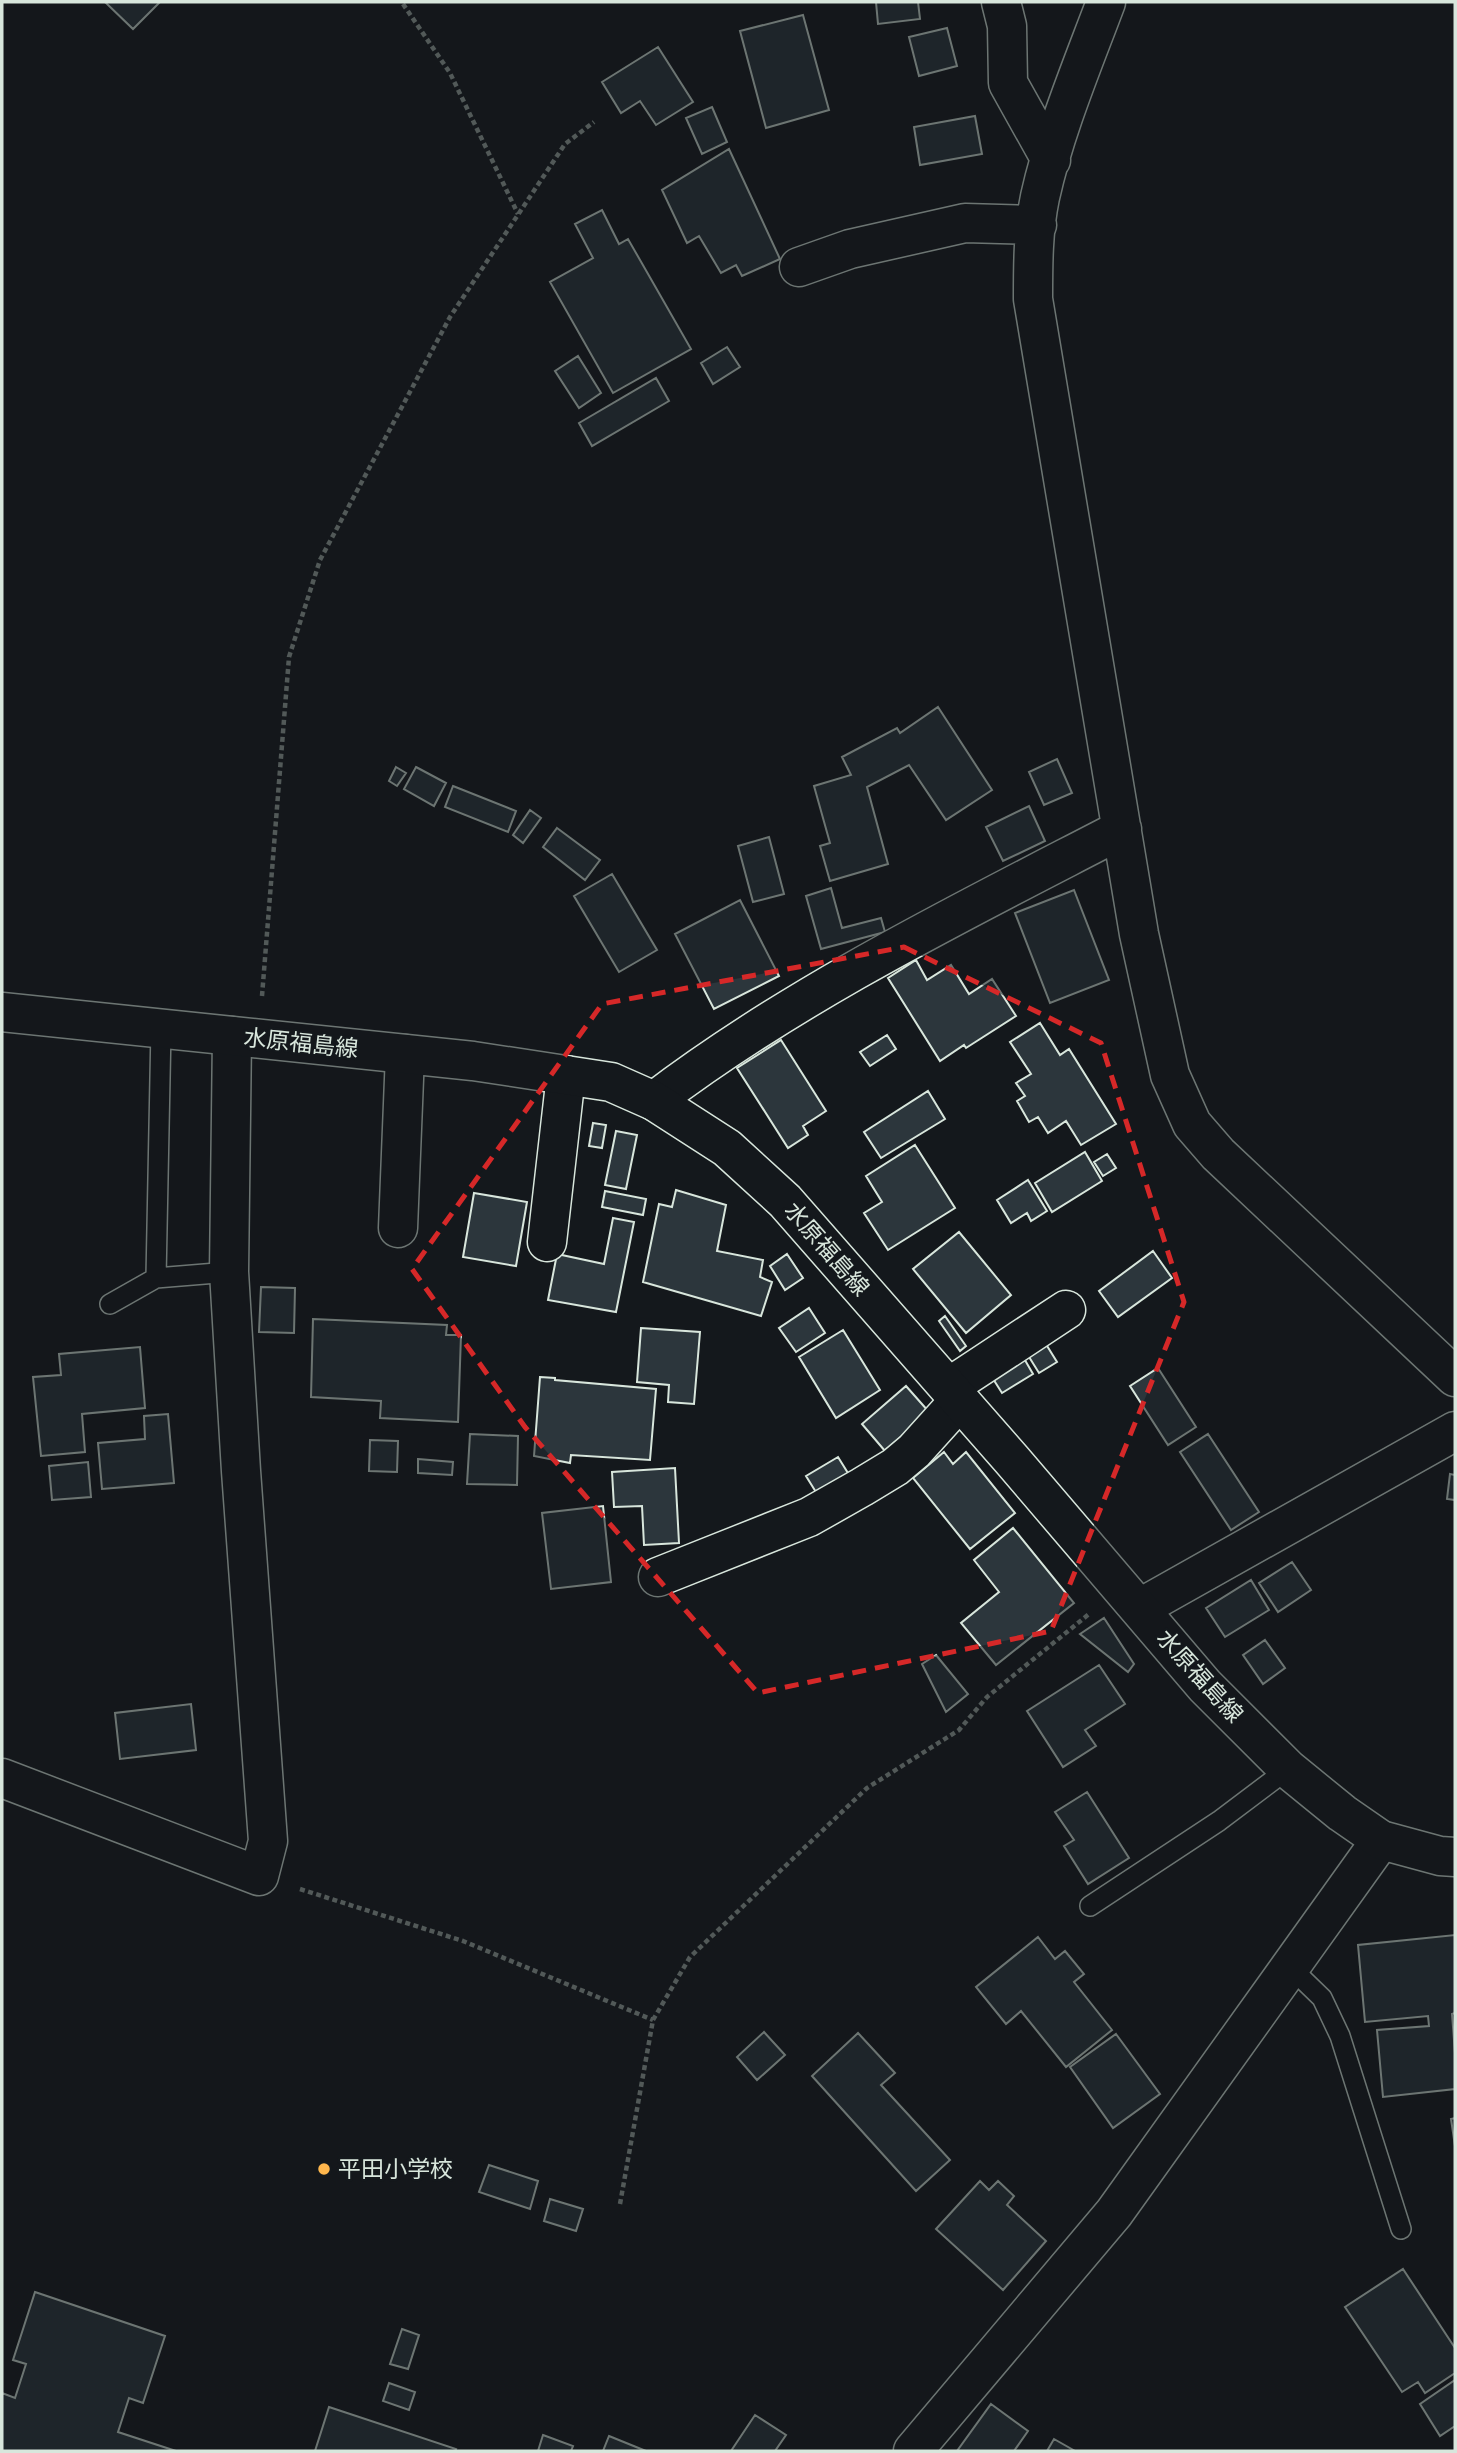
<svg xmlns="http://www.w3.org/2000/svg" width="1457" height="2453" viewBox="0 0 1457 2453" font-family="'Nunito Sans','Noto Sans JP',sans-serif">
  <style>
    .building { fill: #2c363c; stroke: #d8e6dc; stroke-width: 2 }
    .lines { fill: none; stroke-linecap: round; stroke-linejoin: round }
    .service-casing { stroke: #d8e6dc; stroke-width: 22 }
    .minor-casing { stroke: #d8e6dc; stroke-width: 41 }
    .secondary-casing { stroke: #d8e6dc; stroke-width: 41 }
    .path { stroke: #9da8a2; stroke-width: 4.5; stroke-dasharray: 5 3.5; stroke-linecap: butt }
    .service { stroke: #14181c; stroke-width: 19 }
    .minor { stroke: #14181c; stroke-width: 38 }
    .secondary { stroke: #14181c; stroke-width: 38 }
    .marked { fill: none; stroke: #d62828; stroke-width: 5; stroke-dasharray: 14 9; stroke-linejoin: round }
    .poi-dot { fill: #ffb74d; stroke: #14181c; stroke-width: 2.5 }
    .labels { text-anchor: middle; stroke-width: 5; stroke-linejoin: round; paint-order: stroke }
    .street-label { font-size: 23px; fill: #d8e6dc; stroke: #14181c }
    .poi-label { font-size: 23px; fill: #d8e6dc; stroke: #14181c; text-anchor: start }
  </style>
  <rect width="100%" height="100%" fill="#14181c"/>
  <path class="building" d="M105,2H160L133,29Z
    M876,2H918L920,19L878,24Z
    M803,15L829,110L766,128L740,31Z
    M947,28L957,66L919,76L909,37Z
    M658,47L693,102L656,125L640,101L621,113L602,82Z
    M712,107L727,142L702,154L686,118Z
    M975,116L982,154L920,165L914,127Z
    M729,149L780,259L742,276L736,265L721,273L699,236L687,243L662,190Z
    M602,210L619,244L628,239L691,349L613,393L550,282L593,258L575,224Z
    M727,347L740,367L713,384L701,363Z
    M578,356L601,393L579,408L555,371Z
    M656,378L669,401L592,446L579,423Z
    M938,707L992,790L946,820L909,765L867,787L888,864L830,881L820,846L830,843L814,786L851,775L842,757L897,728L900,733Z
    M1057,759L1072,793L1044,805L1029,772Z
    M396,767L406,773L397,786L389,781Z
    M416,767L446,783L434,806L404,789Z
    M453,786L516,811L508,832L445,807Z
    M1029,806L1045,841L1003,861L986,827Z
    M530,810L541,818L523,843L513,835Z
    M557,828L600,860L585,880L543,847Z
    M769,837L784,894L753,902L738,846Z
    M612,874L657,950L619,972L574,896Z
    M831,888L842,928L881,918L885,932L821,949L806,896Z
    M1074,890L1109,980L1050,1003L1015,913Z
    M740,900L779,976L714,1009L675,934Z
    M916,960L927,980L951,965L969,994L992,979L1016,1016L966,1048L964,1045L940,1061L888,978Z
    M1040,1023L1060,1055L1069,1049L1116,1124L1081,1145L1066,1121L1048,1133L1038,1117L1029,1122L1017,1101L1025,1096L1016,1083L1031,1074L1010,1042Z
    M887,1035L896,1049L870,1066L860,1052Z
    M781,1040L826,1111L803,1126L808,1135L788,1148L737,1068Z
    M928,1091L945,1119L881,1158L864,1132Z
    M593,1123L606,1125L602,1148L589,1146Z
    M616,1131L637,1135L626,1189L605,1185Z
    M915,1145L955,1208L888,1250L864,1213L882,1202L866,1176Z
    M1085,1152L1102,1181L1052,1212L1035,1183Z
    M1107,1154L1116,1168L1103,1176L1094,1162Z
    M1028,1180L1047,1211L1031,1221L1027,1213L1011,1223L997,1200Z
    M676,1190L726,1205L717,1251L763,1260L760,1277L772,1282L761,1316L643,1282L659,1204L672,1207Z
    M605,1191L646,1199L643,1215L602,1207Z
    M474,1193L527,1202L516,1266L463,1257Z
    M613,1218L634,1222L616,1312L548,1300L557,1254L604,1264Z
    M959,1232L1011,1295L966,1333L913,1269Z
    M1153,1251L1172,1278L1118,1317L1099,1291Z
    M787,1254L803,1278L785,1290L770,1266Z
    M261,1287L295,1288L294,1333L259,1332Z
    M809,1308L825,1333L796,1352L779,1328Z
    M945,1316L966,1346L960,1351L939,1321Z
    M313,1319L447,1325L446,1335H461L458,1422L380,1418L381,1401L311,1397Z
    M641,1328L700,1332L694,1404L668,1402L669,1385L637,1382Z
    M843,1330L880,1390L836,1418L799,1357Z
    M1044,1341L1057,1362L1039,1373L1026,1352Z
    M140,1347L145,1408L82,1414L85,1452L41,1456L33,1377L61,1375L59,1354Z
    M1022,1355L1033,1374L1002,1393L990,1374Z
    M1158,1368L1196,1427L1168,1445L1130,1386Z
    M540,1377L555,1378V1380L656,1389L650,1460L571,1455L570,1463L534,1456Z
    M906,1386L929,1412L885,1451L862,1424Z
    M168,1414L174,1483L102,1489L98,1443L145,1439L144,1416Z
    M470,1434L518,1436L517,1485L467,1484Z
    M1208,1434L1259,1512L1231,1530L1180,1452Z
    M370,1440L398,1441L397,1472L369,1471Z
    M944,1452L953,1464L966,1452L1015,1513L970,1549L913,1478Z
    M838,1457L851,1478L819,1497L806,1476Z
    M418,1459L453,1462L452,1475L418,1473Z
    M88,1462L91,1497L52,1500L49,1466Z
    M675,1468L679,1543L644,1545L642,1506L614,1507L612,1472Z
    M1450,1474L1455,1475V1500L1447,1499Z
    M603,1506L611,1582L551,1589L542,1513Z
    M1013,1528L1074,1603L996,1665L961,1623L999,1592L974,1560Z
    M1292,1562L1311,1590L1278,1612L1259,1583Z
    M1251,1580L1269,1610L1225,1637L1206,1608Z
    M1104,1618L1134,1664L1128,1672L1080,1634Z
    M1265,1640L1285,1668L1263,1684L1243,1655Z
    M936,1655L968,1694L946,1712L922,1664Z
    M1099,1665L1125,1704L1085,1730L1096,1746L1063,1767L1027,1711Z
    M191,1704L196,1750L120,1759L115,1713Z
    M1087,1792L1129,1858L1088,1884L1064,1846L1074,1840L1055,1812Z
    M1455,1935V2013L1452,2014L1455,2053V2089L1383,2097L1377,2030L1429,2026L1428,2016L1365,2022L1358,1945Z
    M1038,1937L1055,1959L1065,1951L1084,1974L1074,1982L1112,2030L1066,2067L1021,2011L1006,2024L976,1987Z
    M764,2032L785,2055L757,2080L737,2057Z
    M858,2033L895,2073L881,2085L950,2160L916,2191L812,2076Z
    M1116,2034L1160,2094L1113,2128L1070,2067Z
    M1455,2118V2146L1451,2119Z
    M489,2165L538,2181L530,2209L479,2192Z
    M980,2181L989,2190L998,2181L1014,2196L1007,2205L1046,2241L1003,2290L936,2229Z
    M550,2199L583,2209L576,2231L544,2221Z
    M1403,2269L1455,2348V2373L1425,2393L1418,2382L1402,2392L1345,2307Z
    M35,2292L165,2336L143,2403L129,2398L118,2432L176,2451H2V2393L15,2398L26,2364L13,2360Z
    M402,2329L419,2335L408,2369L390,2364Z
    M1455,2380V2426L1440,2436L1420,2404Z
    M389,2383L415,2392L409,2410L383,2401Z
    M991,2404L1028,2431L1014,2451H957Z
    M329,2407L456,2449L455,2451H315Z
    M755,2415L786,2435L775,2451H731Z
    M543,2435L573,2446L571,2451H538Z
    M609,2436L646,2451H603Z
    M1054,2439L1075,2451H1047Z"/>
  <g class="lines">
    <defs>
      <path id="service" d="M156,1278L161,1028
        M110,1304L156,1278L229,1272
        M1090,1906L1219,1821L1288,1769
        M1290,1967L1322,1998L1340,2036L1401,2229"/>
      <path id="minor" d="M1001,2L1007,26L1008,83L1051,160
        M1106,2C1082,66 1055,130 1040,197C1033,231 1033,265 1033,299L1139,934L1170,1075L1192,1124L1218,1154L1455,1377
        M799,267L850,249L965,223L1037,225
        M654,1101C796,993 964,911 1122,829
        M398,1228L405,1054
        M547,1242L566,1075
        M949,1387L1066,1310
        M658,1577L809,1517L862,1487L895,1467L914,1451L960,1400
        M1140,1608L1455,1431
        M2,1778L259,1876L268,1841L241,1471L229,1272L232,1036
        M913,2451L1114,2213L1381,1840"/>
      <path id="secondary" d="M2,1012L473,1061L611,1082L654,1101L727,1148L785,1201L1012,1460L1205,1686L1288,1769L1342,1813L1381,1840L1440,1856L1455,1857"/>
    </defs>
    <use href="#service" class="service-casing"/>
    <use href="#minor" class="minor-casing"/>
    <use href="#secondary" class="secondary-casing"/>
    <path class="path" d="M403,4L450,73L518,214
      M262,996L289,657L320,560L450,317L565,144L594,122
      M300,1889L463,1941L653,2020
      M620,2204L653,2020L690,1957L867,1788L959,1730L987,1697L1089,1614"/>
    <use href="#service" class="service"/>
    <use href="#minor" class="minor"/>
    <use href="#secondary" class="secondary"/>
  </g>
  <path d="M0 0H1457V2453H0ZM904,947L1101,1043L1184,1302L1051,1631L758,1693L525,1427L412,1269L602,1004Z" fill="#14181c" fill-opacity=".55" fill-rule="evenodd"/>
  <path class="marked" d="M904,947L1101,1043L1184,1302L1051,1631L758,1693L525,1427L412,1269L602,1004Z"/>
  <circle class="poi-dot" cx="324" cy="2169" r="7"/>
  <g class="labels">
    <g class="street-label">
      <text transform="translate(301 1043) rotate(6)" y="8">水原福島線</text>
      <text transform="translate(827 1249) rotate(49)" y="8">水原福島線</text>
      <text transform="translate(1200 1676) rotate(48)" y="8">水原福島線</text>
    </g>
    <g class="poi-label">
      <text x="338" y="2177">平田小学校</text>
    </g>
  </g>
  <rect width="1457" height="2453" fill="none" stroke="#d8e6dc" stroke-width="7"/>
</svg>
